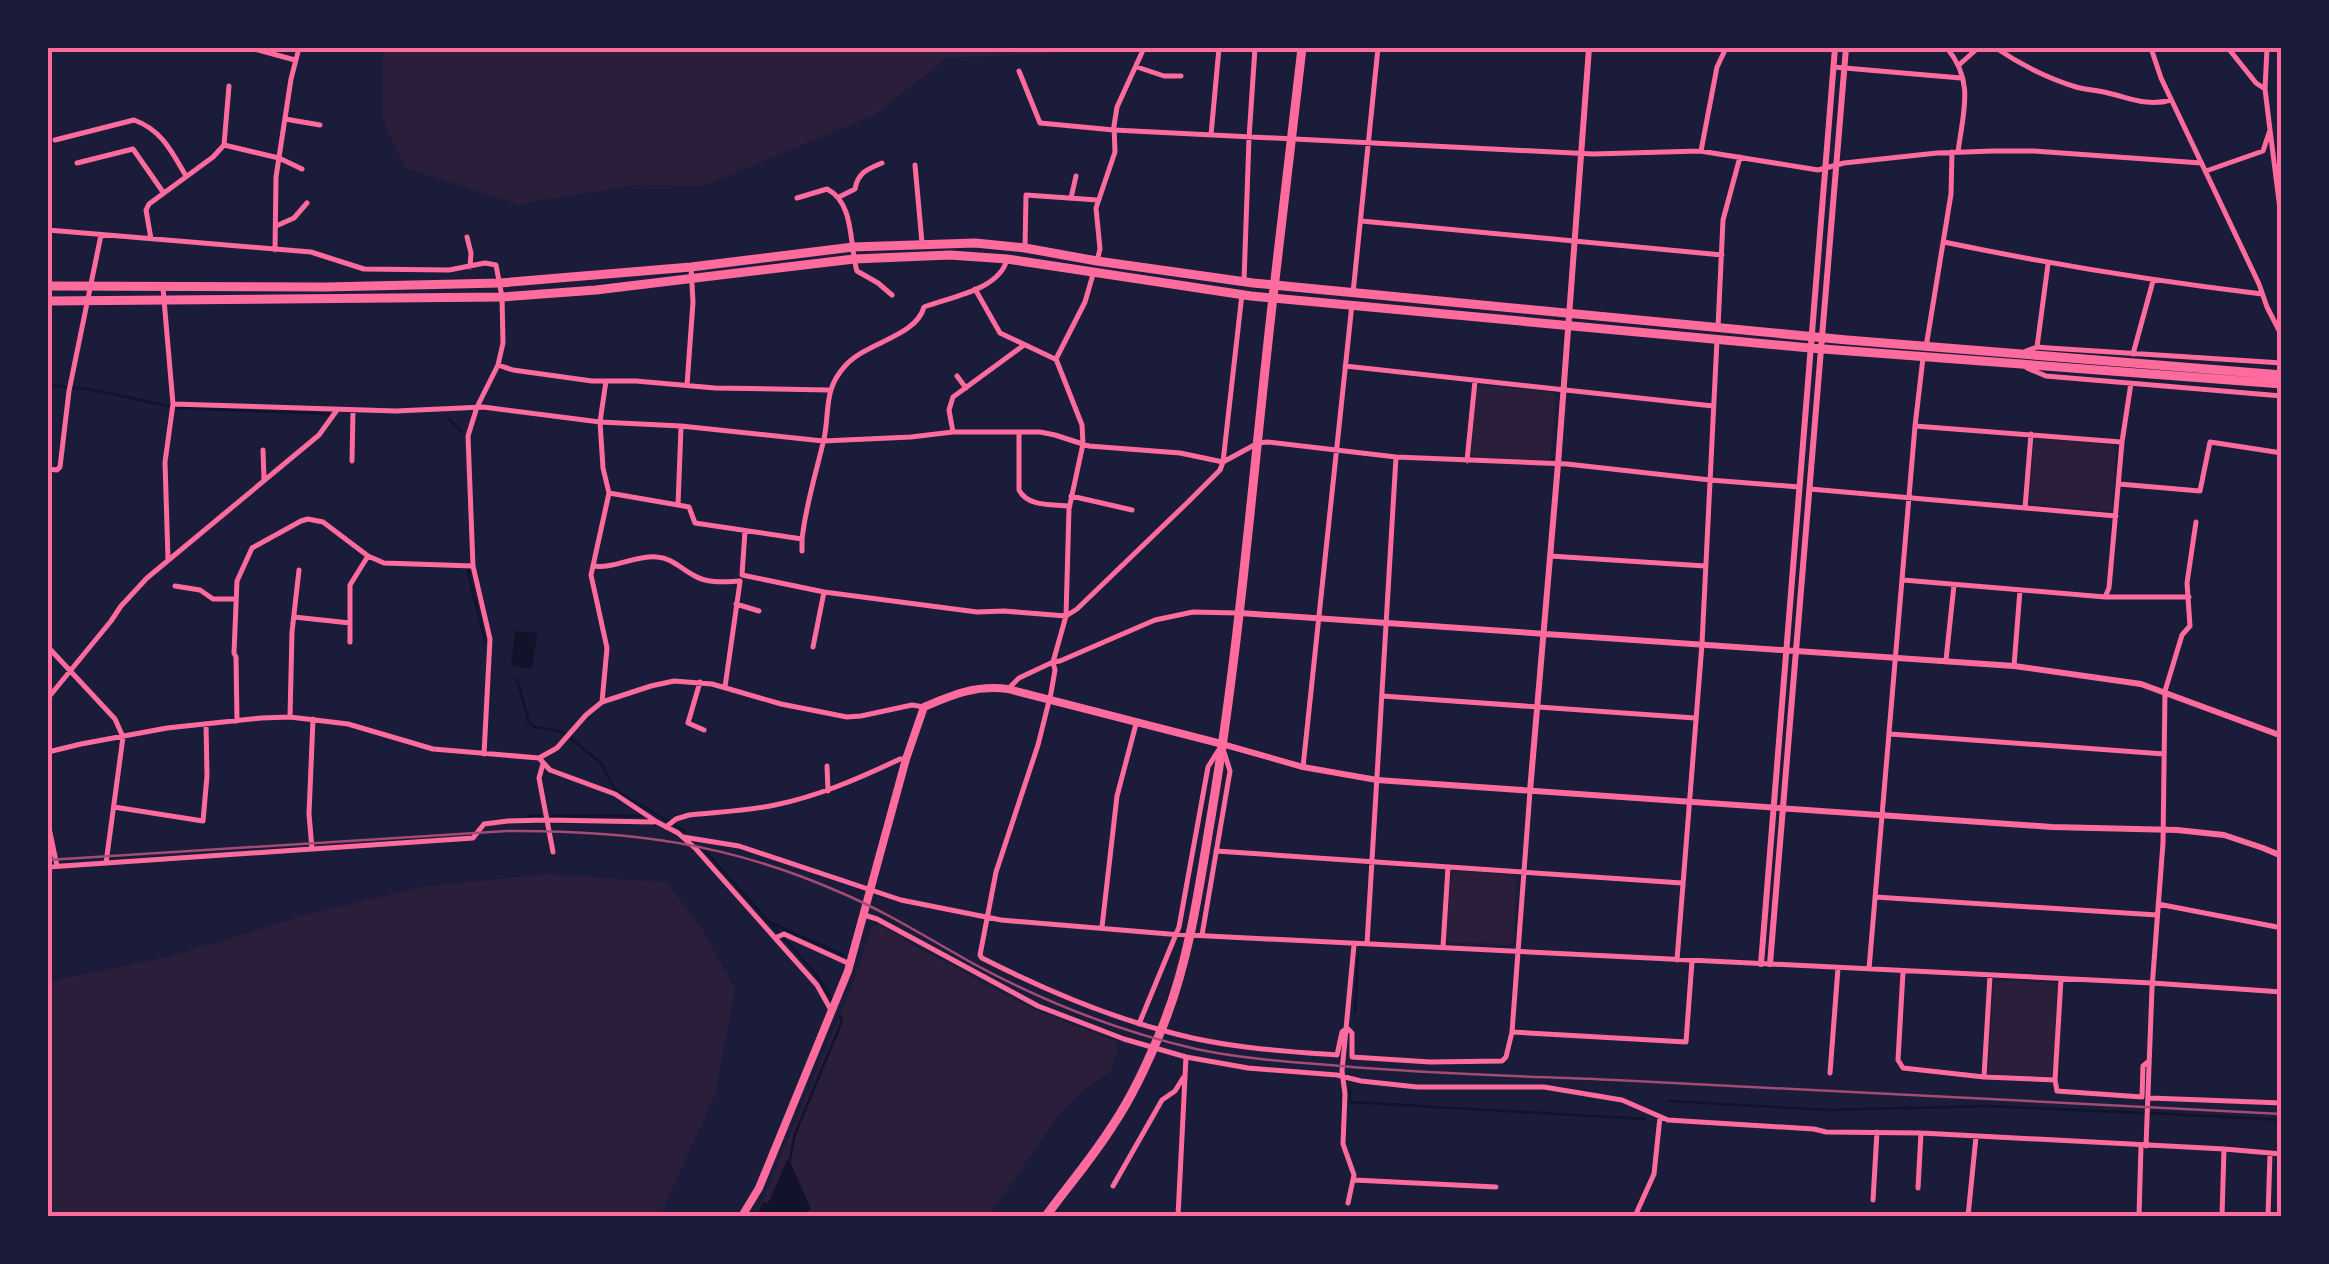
<svg xmlns="http://www.w3.org/2000/svg" width="2329" height="1264" viewBox="0 0 2329 1264" font-family="'Zilla Slab',serif">
  <style>
    .green { fill: #2a1e3b }
    .water { fill: #12122b }
    .lines { fill: none; stroke-linecap: round; stroke-linejoin: round }
    .stream { stroke: #12122b; stroke-width: 2.5 }
    .minor { stroke: #ff6b9d; stroke-width: 5 }
    .tertiary { stroke: #ff6b9d; stroke-width: 6 }
    .secondary { stroke: #ff6b9d; stroke-width: 8 }
    .primary { stroke: #ff6b9d; stroke-width: 9 }
    .trunk { stroke: #ff6b9d; stroke-width: 9 }
    .rail { stroke: #a44b75; stroke-width: 2.5 }
    .neatline { fill: none; stroke: #ff6b9d; stroke-width: 4 }
  </style>
  <rect width="100%" height="100%" fill="#1b1b3a"/>
  <path class="green" d="M383,48H1070L1061,53L947,58L874,115L703,186L637,185L518,204L405,168L383,120Z
    M1481,385L1554,393L1556,399L1550,460L1479,458L1471,454L1476,389Z
    M2034,438L2112,445L2116,451L2112,509L2109,511L2031,504L2029,502Z
    M1454,871L1514,875L1517,880L1513,943L1509,945L1449,942L1446,939L1451,874Z
    M547,874L666,882L702,929L735,989L715,1095L660,1216H48V982L175,955L306,915L421,887Z
    M877,925L904,937L905,941L1024,1005L1111,1040L1114,1039L1118,1051L1110,1072L1080,1093L1060,1113L989,1216H752L763,1199L851,989L872,926Z
    M1994,980L2058,983L2053,1077L1988,1074Z"/>
  <path class="water" d="M515,631L537,633L532,669L511,666Z
    M787,1160L791,1164L811,1209L802,1216H761L758,1213L763,1202L767,1203L770,1200Z"/>
  <g class="lines">
    <path class="stream" d="M48,385L94,390L177,408L328,414
      M449,419L462,432
      M468,570C472,595 481,618 485,642
      M517,679L529,723L535,727L563,732L601,763L615,790L685,831
      M528,816H542
      M552,816H640
      M705,851L815,973L831,998
      M771,923L843,955
      M1355,1012L1358,957
      M1350,1090V1102L1645,1119
      M1669,1101L1828,1110L1988,1106L2143,1113
      M2151,1113L2282,1120
      M789,1164L795,1134L842,1021L840,1017"/>
    <path class="minor" d="M251,48L295,60
      M1947,48C1975,82 1963,112 1958,152
      M1996,48C2021,65 2047,78 2076,87C2086,90 2097,90 2108,93C2130,98 2148,107 2171,100
      M2151,48L2161,78L2259,284L2267,307L2282,336
      M1960,64L1978,48
      M1137,67L1164,76H1181
      M1833,67L1961,78
      M1019,71L1040,123L1114,130L1593,154L1700,151L1818,170L1844,163L1937,153L1993,151H2034L2201,163
      M2265,89L2267,48
      M285,119L320,125
      M2270,130L2282,225
      M1211,135L1219,48
      M55,140L134,120C162,130 172,152 186,176
      M224,145L229,86
      M1701,151L1717,67L1726,48
      M77,163L133,149L163,192
      M915,165L922,243
      M2206,171L2263,151L2270,130L2265,89L2256,83L2228,48
      M839,197L855,189C858,172 868,169 882,163
      M797,198L827,189C855,203 849,245 857,271L878,283L892,295
      M1071,198L1076,176
      M1361,221L1722,255
      M276,226L294,218L307,203
      M48,230L311,252L364,269L449,270L485,263L496,265L502,297L503,343L498,365L477,407L468,436L473,566L490,639L484,754
      M467,237L471,253L470,267
      M151,239L146,210L149,204L213,157L224,145L279,158L302,169
      M1944,242C2049,264 2155,281 2262,294
      M1025,248L1026,195L1097,200
      M275,250L276,177L291,79L299,48
      M1097,261L1100,249L1096,208L1115,152L1114,126L1117,107L1144,48
      M1244,281L1249,138L1255,48
      M163,288L173,404L165,462L168,559
      M975,289L1000,333L1055,359
      M1353,293L1378,48
      M1718,327L1723,220L1740,157
      M1926,347L1951,194L1952,152
      M2037,347L2048,264
      M2026,351L2037,347L2049,348L2282,363
      M2133,354L2153,281
      M498,365L513,370L592,381H636L715,388L828,390
      M1345,366L1713,406
      M2027,368L2046,376L2282,396
      M957,376L966,388
      M687,385L693,302L691,267
      M173,404L396,411L483,407L600,422L681,426L823,441L911,437L953,432H1040L1055,435L1089,446L1180,453L1223,462L1242,294
      M1915,426L2121,442
      M681,427L678,505L689,507L695,523L802,539C806,504 816,473 824,439C830,411 823,390 845,366C866,342 916,337 924,307C950,297 1000,290 1007,259
      M953,432L949,410L953,397L1024,345
      M1019,432V490C1028,507 1051,504 1069,506
      M263,450L264,479
      M352,461L353,410
      M1467,461L1475,381
      M48,469L57,470L60,467L69,391L101,235
      M2119,484L2200,491L2210,442L2282,453
      M1810,489L2116,516
      M609,493L678,505
      M1071,496L1132,510
      M2025,508L2031,434
      M745,531L742,575L824,592L977,612L1004,611L1066,616L1069,509L1083,444L1082,425L1056,359L1085,302L1094,271
      M802,539V551
      M1550,556L1705,566
      M593,566C615,569 635,555 657,557C672,558 680,568 693,575C708,584 724,582 740,581
      M1903,580L2105,597H2189
      M175,586L200,590L213,599H234
      M2105,597L2109,588L2122,442L2131,383
      M736,604L759,611
      M1237,613L1193,612L1155,620L1060,661L1053,662L1055,670L1051,693L1038,745L996,872L980,955L982,958C1045,990 1108,1017 1176,1034C1229,1048 1283,1051 1337,1055L1342,1032L1347,1028L1352,1033V1057L1430,1062L1502,1061L1506,1057L1512,1032L1530,791
      M294,617L350,623
      M350,642V585L368,556
      M48,647L115,719L123,737L106,863
      M813,647L824,592
      M1946,660L1954,585
      M2014,666L2020,590
      M700,682L688,723L704,730
      M725,687L740,582
      M1008,689L1019,678L1053,662L1066,616L1077,609L1187,503L1220,470L1223,462L1258,443L1267,442L1396,457L1567,464L1710,480L1799,487
      M1382,696L1695,718
      M48,698L111,621L121,606L147,578L319,435L337,410
      M602,702L607,648L591,575L609,493L603,468L600,422L606,381
      M290,717L292,632L299,570
      M237,721L236,657L234,653L237,581L252,548L301,521L308,519L323,522L368,556L384,563L473,566
      M1890,734L2164,754
      M48,752L81,744L167,728L261,718L290,717L348,724L433,749L539,758L557,748L586,715L602,702L651,686L674,681L712,684L781,704L847,717L861,716L912,705L924,707
      M539,758L550,770L615,794L657,822L678,833L696,849L775,938L784,934L850,964
      M543,764L539,778L553,852
      M827,766L828,791
      M1303,767L1352,304
      M114,807L203,821L207,776L206,724
      M48,823L57,866
      M666,827L676,819L689,815C718,812 747,811 775,805C819,796 860,778 900,759H906
      M683,837L739,846L901,900L1001,920L1169,934L2152,983L2282,992
      M313,849L473,838L484,824L508,821L547,820L654,822
      M1216,851L1682,883
      M48,867L312,849L309,814L313,719
      M1875,897L2157,915
      M2158,904L2282,928
      M864,915L877,919L1038,1006L1124,1039L1186,1057L1248,1068L1337,1075L1361,1081L1417,1087H1544L1622,1100L1668,1120L1814,1129L1826,1132L1921,1133L2224,1149L2282,1154
      M1102,927L1117,796L1136,724
      M1202,935L1230,771L1224,752
      M775,938L817,985L831,1010
      M1367,944L1396,457
      M1443,947L1448,867
      M1677,960L1702,644L1717,340
      M1869,969L1915,426L1923,358
      M1903,972L1898,1060L1903,1068L1984,1077L2055,1080
      M2061,979L2055,1080L2057,1091L2142,1097L2143,1066L2149,1061
      M1139,1024L1179,927L1208,767L1218,751
      M1512,1032L1686,1042L1692,961
      M1830,1073L1838,968
      M1984,1077L1990,976
      M2150,1098L2282,1103
      M2146,1146L2152,988L2163,843L2165,691L2182,635L2190,626L2187,583L2196,522
      M1354,1180L1496,1187
      M1113,1186L1162,1100L1175,1091L1183,1078
      M1918,1188L1921,1133
      M1873,1200L1877,1132
      M1348,1203L1354,1175L1343,1144L1345,1094L1342,1071L1354,945
      M1178,1216L1186,1057
      M1635,1216L1654,1174L1660,1117
      M1968,1216L1976,1137
      M2139,1216L2141,1146
      M2222,1216L2224,1149
      M2268,1216L2270,1153"/>
    <path class="tertiary" d="M1240,613L2014,666L2141,684L2282,736
      M1222,744L1303,767L1377,780L2052,827L2177,830L2224,835L2263,848L2282,856
      M1530,791L1558,464L1589,48
      M1761,964L1835,48
      M1770,964L1846,48"/>
    <path class="secondary" d="M742,1216L759,1188L848,971L906,759L924,707C954,694 976,685 1008,689L1222,744"/>
    <path class="primary" d="M1046,1216C1068,1186 1093,1157 1113,1125C1134,1094 1150,1058 1164,1023C1190,957 1199,887 1211,817C1240,645 1253,471 1273,297"/>
    <path class="trunk" d="M48,286L326,287L500,283L691,267L853,247L975,243L1025,248L1097,261L1253,283L1847,340L2282,375
      M1273,297L1302,48
      M48,301L502,297L596,290L854,259L950,255L1007,259L1251,296L1810,348L2282,384"/>
    <path class="rail" d="M48,860L507,831C627,830 727,843 837,891C885,911 929,939 974,964C1044,1002 1118,1031 1196,1049C1243,1059 1292,1062 1341,1066C1432,1074 1523,1076 1615,1080C1837,1090 2059,1104 2282,1114"/>
  </g>
  <rect width="2329" height="1264" fill="none" stroke="#1b1b3a" stroke-width="100"/>
  <rect x="50" y="50" width="2229" height="1164" class="neatline"/>
</svg>
